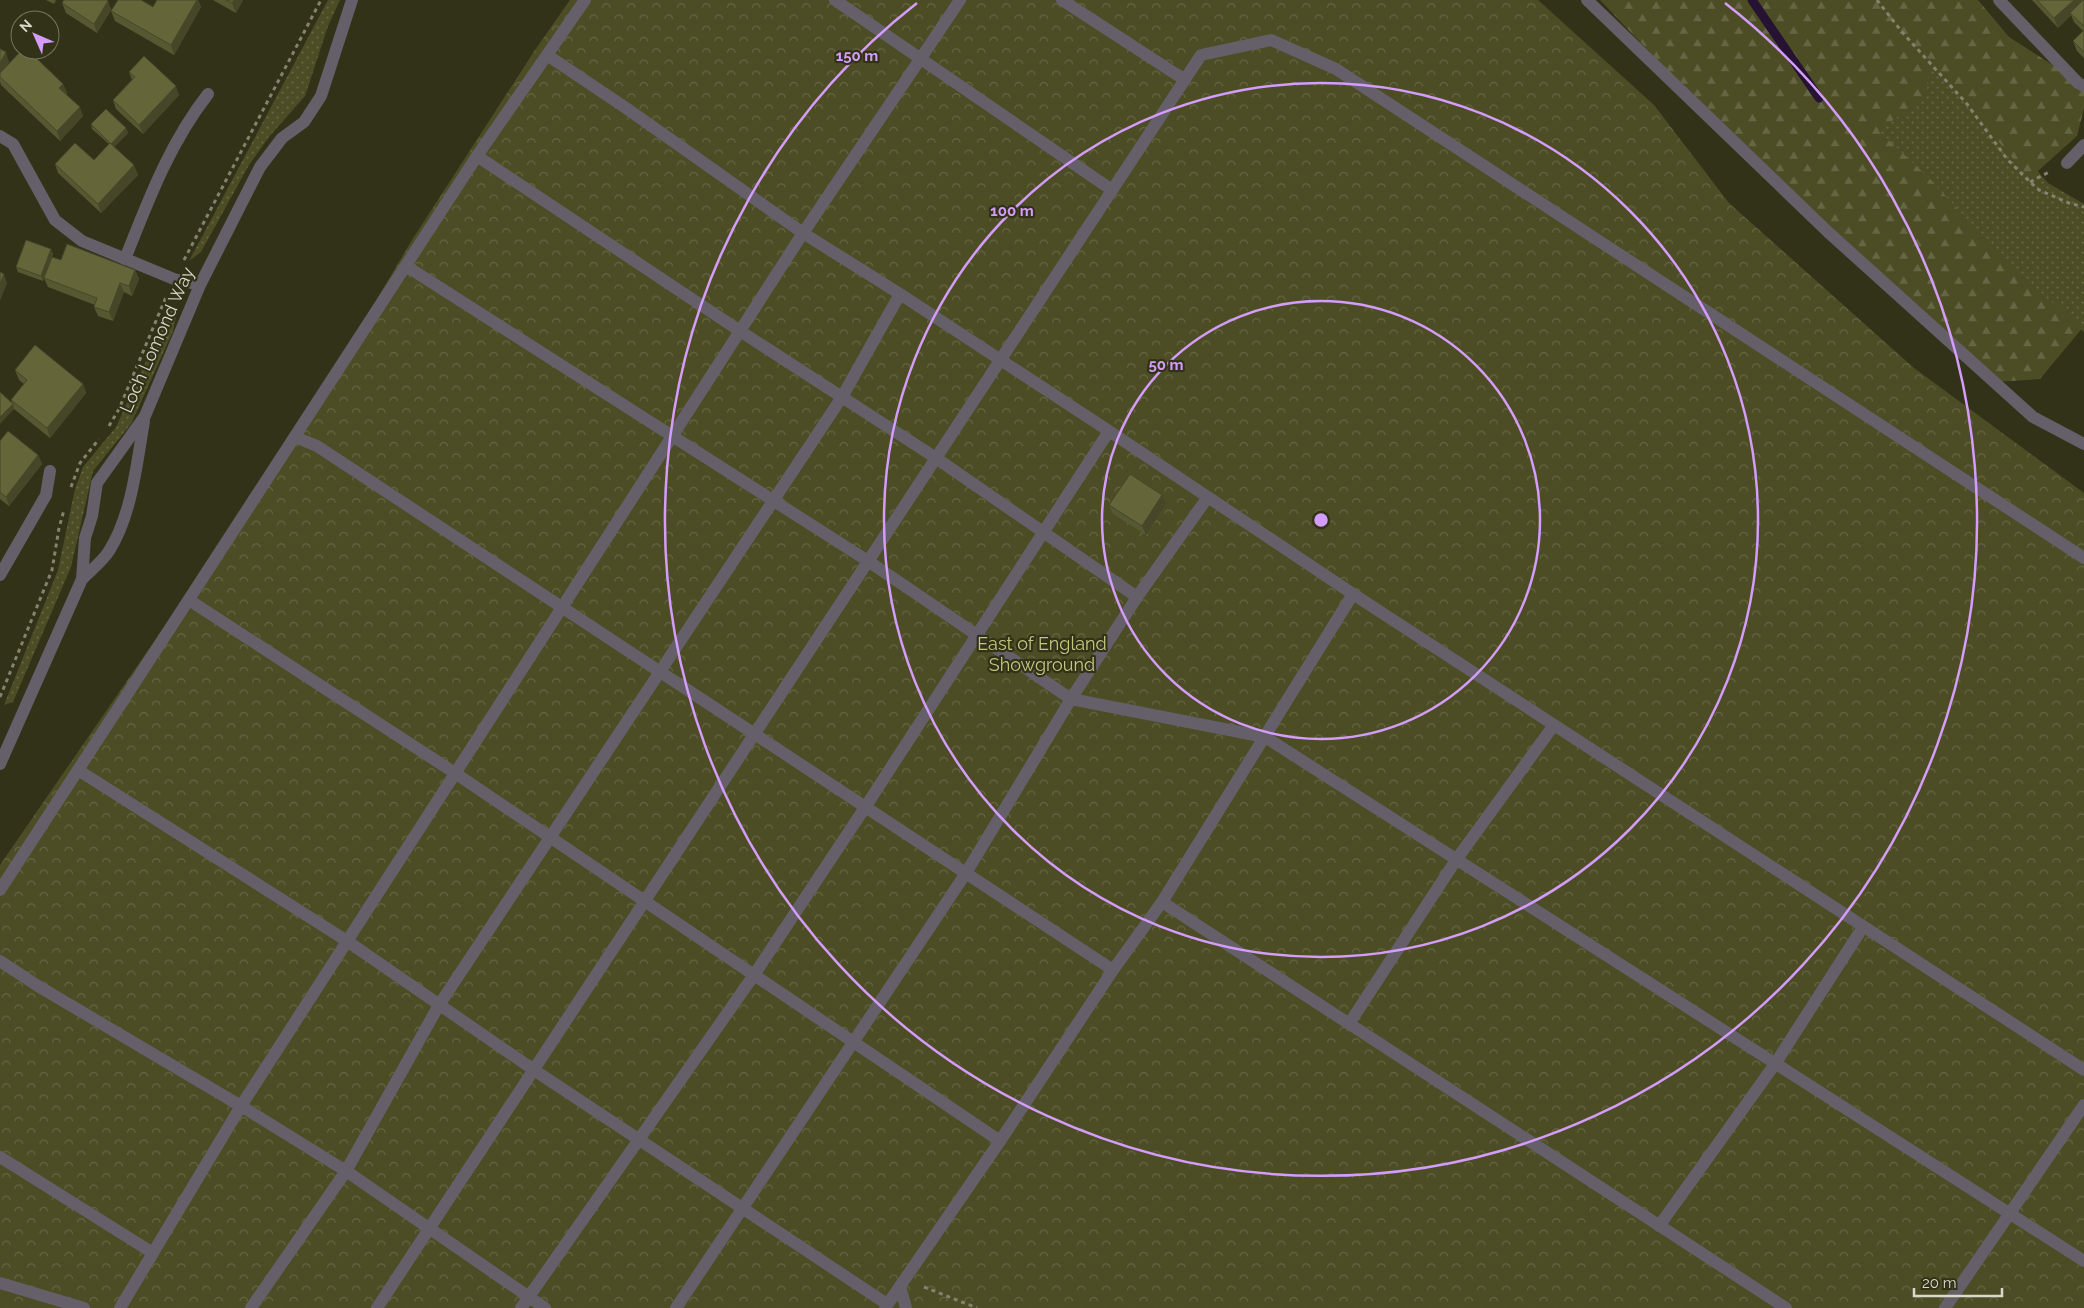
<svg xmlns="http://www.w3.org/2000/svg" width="2084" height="1308" viewBox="0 0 2084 1308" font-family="Raleway,sans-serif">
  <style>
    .grass { fill: url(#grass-dots) }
    .forest { fill: url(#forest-firs) }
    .park { fill: url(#park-crowns) }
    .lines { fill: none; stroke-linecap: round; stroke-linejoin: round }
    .stream { stroke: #261232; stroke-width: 9 }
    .path { stroke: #83836f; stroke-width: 3; stroke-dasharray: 4 4; stroke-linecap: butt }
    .service { stroke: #655f6a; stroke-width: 12 }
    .pedestrian { stroke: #655f6a; stroke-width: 12 }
    .minor { stroke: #655f6a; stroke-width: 12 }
    .wall { fill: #565832 }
    .shaded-wall { fill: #464729 }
    .building { fill: #64663a; stroke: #464729 }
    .ring { fill: none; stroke: #d49cfb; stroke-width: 2.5 }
    .labels { text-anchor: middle; stroke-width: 4.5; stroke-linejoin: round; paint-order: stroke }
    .street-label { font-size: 18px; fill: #d8d9ca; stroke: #323219 }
    .park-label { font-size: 18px; fill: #c5c77f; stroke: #323219 }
    .centre { fill: #d49cfb; stroke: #323219; stroke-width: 2.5 }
    .ring-label { font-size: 15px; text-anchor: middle; font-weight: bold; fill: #d49cfb; stroke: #323219; stroke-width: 4.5; stroke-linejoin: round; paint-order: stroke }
  </style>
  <defs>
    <pattern id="grass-dots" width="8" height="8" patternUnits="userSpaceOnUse" patternTransform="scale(1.25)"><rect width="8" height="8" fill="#4c4d25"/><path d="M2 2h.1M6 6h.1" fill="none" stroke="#656643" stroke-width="1.8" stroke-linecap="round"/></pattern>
    <pattern id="forest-firs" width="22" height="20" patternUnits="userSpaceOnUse" patternTransform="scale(1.25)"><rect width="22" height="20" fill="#4c4d25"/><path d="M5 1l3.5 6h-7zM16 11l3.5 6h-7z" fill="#656643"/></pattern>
    <pattern id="park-crowns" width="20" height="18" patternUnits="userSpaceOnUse" patternTransform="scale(1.25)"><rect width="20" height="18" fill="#4c4d25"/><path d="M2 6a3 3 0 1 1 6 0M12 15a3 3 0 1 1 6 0" fill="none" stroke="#656643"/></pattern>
  </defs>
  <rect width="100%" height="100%" fill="#323219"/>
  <path class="grass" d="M328,0H340L328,26L305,96L268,138L249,165L201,252L189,261Z
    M1932,50L2048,183L2084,204V332L2021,284L1872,124Z
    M171,305L176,316L173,331L131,424L93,471L71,567L13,702L4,705L58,570L75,489L83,467L116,427Z"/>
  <path class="forest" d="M1600,0H1978L2009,37L2084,85V108L2077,136L2030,178L1930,63L1926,98L1878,130L1928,177L2026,283L2084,326L2040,379L1994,382L1755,162Z"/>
  <path class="park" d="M570,0H1538L1654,105L1729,203L1914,368L2084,493V1308H0V865L295,437L412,240L535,50Z"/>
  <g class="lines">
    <path class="stream" d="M1752,0L1819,98"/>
    <path class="path" d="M1877,0L1902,32L1967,104L2007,159L2030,182L2039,190L2069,203L2084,207
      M2030,182L2049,172
      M184,260L321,0
      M109,426L119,409L166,297
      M71,487L80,463L99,439
      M0,697L52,570L59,528L64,510
      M924,1287L977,1308"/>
    <path class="service" d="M835,0L1112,190
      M1062,0L1185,80
      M1587,0L1828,232L2033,417L2084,444
      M547,55L626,108L803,233L900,294
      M477,156L740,331L936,458L1137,597L1071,699L966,873L676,1308
      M125,259C148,201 169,144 208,94
      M406,266L868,561L1071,699L1265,737L2084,1261
      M1109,431L1353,594L2084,1070
      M295,437L317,446L1113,970
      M0,575L46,495L50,471
      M1137,597L1208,497
      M189,600L455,773L1000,1141
      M78,770L347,941L534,1070L887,1304
      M0,890L477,156L585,0
      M1162,902L1786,1308
      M0,961L38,986L241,1106L803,233L960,0
      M1349,1024L1456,860L1554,725
      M0,1157L153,1253
      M1659,1226L1775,1064L1863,927
      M0,1283L84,1308
      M120,1308L241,1106L346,1171L545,1308
      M251,1308L346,1171L439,1005L842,397L900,294L1109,431L866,806L754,975L521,1308
      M377,1308L1201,55L1271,40L1336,69L2084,558
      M885,1308L1000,1141L1113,970L1162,902L1353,594
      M1945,1308L2084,1105"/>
    <path class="pedestrian" d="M900,1286L906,1308"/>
    <path class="minor" d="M1999,0L2078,83L2084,86
      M0,136L13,144L55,220L82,241L174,279L200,285
      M2067,163L2084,145
      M82,579C91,570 103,561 109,551C132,515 137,462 144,421
      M0,764L82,579L85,538L92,516L97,483L145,416L200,285L260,167L282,138L304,122L321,96L352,0"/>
  </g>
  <path class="wall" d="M46,0H56L54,4Z
    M157,0H198L201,7L174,55L115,21L111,11L153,7Z
    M213,0H243L236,13Z
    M2032,0H2084V58L2077,51L2073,41L2083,31L2074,22L2071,15L2058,28Z
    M108,1L111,10L97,33L66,13L62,3Z
    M0,49L9,62L7,66L63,84L67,93L66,94L83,116L60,141L1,85L0,81Z
    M129,72L179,95L143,134L116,109L113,100L132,80Z
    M91,124L126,128L128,133L114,147L138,175L101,213L58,173L55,164L94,160L109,144L92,129Z
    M53,254L43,281L18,272L16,267Z
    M61,260L135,270L139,279L132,296L124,292L113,321L98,316L94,307L95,305L48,287L44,278Z
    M15,370L83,384L86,393L50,438L14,409L11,400L24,384L19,380Z
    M0,441L38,455L42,464L9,506L0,499Z
    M1166,504L1146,535L1113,514L1109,505Z"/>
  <path class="shaded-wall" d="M197,0H198L201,7L174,55L171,45Z
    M234,0H243L236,13L232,3Z
    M2074,0H2084L2070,13L2071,15L2058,28L2054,18Z
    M108,1L111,10L97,33L94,24Z
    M6,52L9,62L1,78L0,77V63Z
    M63,84L67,93L63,97L59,88Z
    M176,86L179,95L143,134L139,125Z
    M80,107L83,116L60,141L57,131Z
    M126,128L128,133L113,148L111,144Z
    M134,165L138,175L101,213L98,204Z
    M51,249L53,254L43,281L41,276Z
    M135,270L139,279L132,296L129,286Z
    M4,274L7,283L0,301V284Z
    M120,283L124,292L113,321L109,312Z
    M83,384L86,393L50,438L47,428Z
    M13,404L14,409L0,424V417Z
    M38,455L42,464L9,506L6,497Z
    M1162,495L1166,504L1146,535L1142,526Z"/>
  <path class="building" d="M64,0H107L108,1L94,24L62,3Z
    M118,0H141L153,7L157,0H197L171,45L111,11Z
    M226,0H234L232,3Z
    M2037,0H2074L2054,18Z
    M2083,0H2084V26L2070,13Z
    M2084,30V52L2073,41Z
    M0,49L6,52L0,63Z
    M22,50H28L63,84L59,88L80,107L57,131L0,77V73Z
    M144,56L176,86L139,125L113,100L135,77L129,72Z
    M106,109L126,128L111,144L91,124Z
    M75,143L94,160L110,143L134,165L98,204L55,164Z
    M26,240L51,249L41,276L16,267Z
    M67,244L135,270L129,286L120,283L109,312L94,307L97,298L44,278L52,257L61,260Z
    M0,272L4,274L0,284Z
    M35,345L83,384L47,428L11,400L27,380L15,370Z
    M0,392L13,404L0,417Z
    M8,431L38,455L6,497L0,492V441Z
    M1130,474L1162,495L1142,526L1109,505Z"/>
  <g class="ring">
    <circle cx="1321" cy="520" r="219"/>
    <circle cx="1321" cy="520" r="437"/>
    <path d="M1725 3A656 656 0 1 1 917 3"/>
  </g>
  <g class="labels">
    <g class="street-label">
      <text transform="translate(157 340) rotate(-66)" y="6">Loch Lomond Way</text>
    </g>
    <g class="park-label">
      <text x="1042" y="650">East of England<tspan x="1042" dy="21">Showground</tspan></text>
    </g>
  </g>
  <circle cx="1321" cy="520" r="8" class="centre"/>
  <g class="ring-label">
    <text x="857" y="61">150 m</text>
    <text x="1012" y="216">100 m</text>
    <text x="1166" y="370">50 m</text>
  </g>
  <g transform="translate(35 35) rotate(315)"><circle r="24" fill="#323219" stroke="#747560"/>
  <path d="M0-4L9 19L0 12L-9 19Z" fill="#d49cfb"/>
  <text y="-8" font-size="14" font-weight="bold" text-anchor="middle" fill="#d8d9ca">N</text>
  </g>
  <path d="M1914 1288v8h88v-8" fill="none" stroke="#d8d9ca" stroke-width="2.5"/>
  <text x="1922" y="1288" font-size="15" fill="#d8d9ca" stroke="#323219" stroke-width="4" paint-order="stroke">20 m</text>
</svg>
